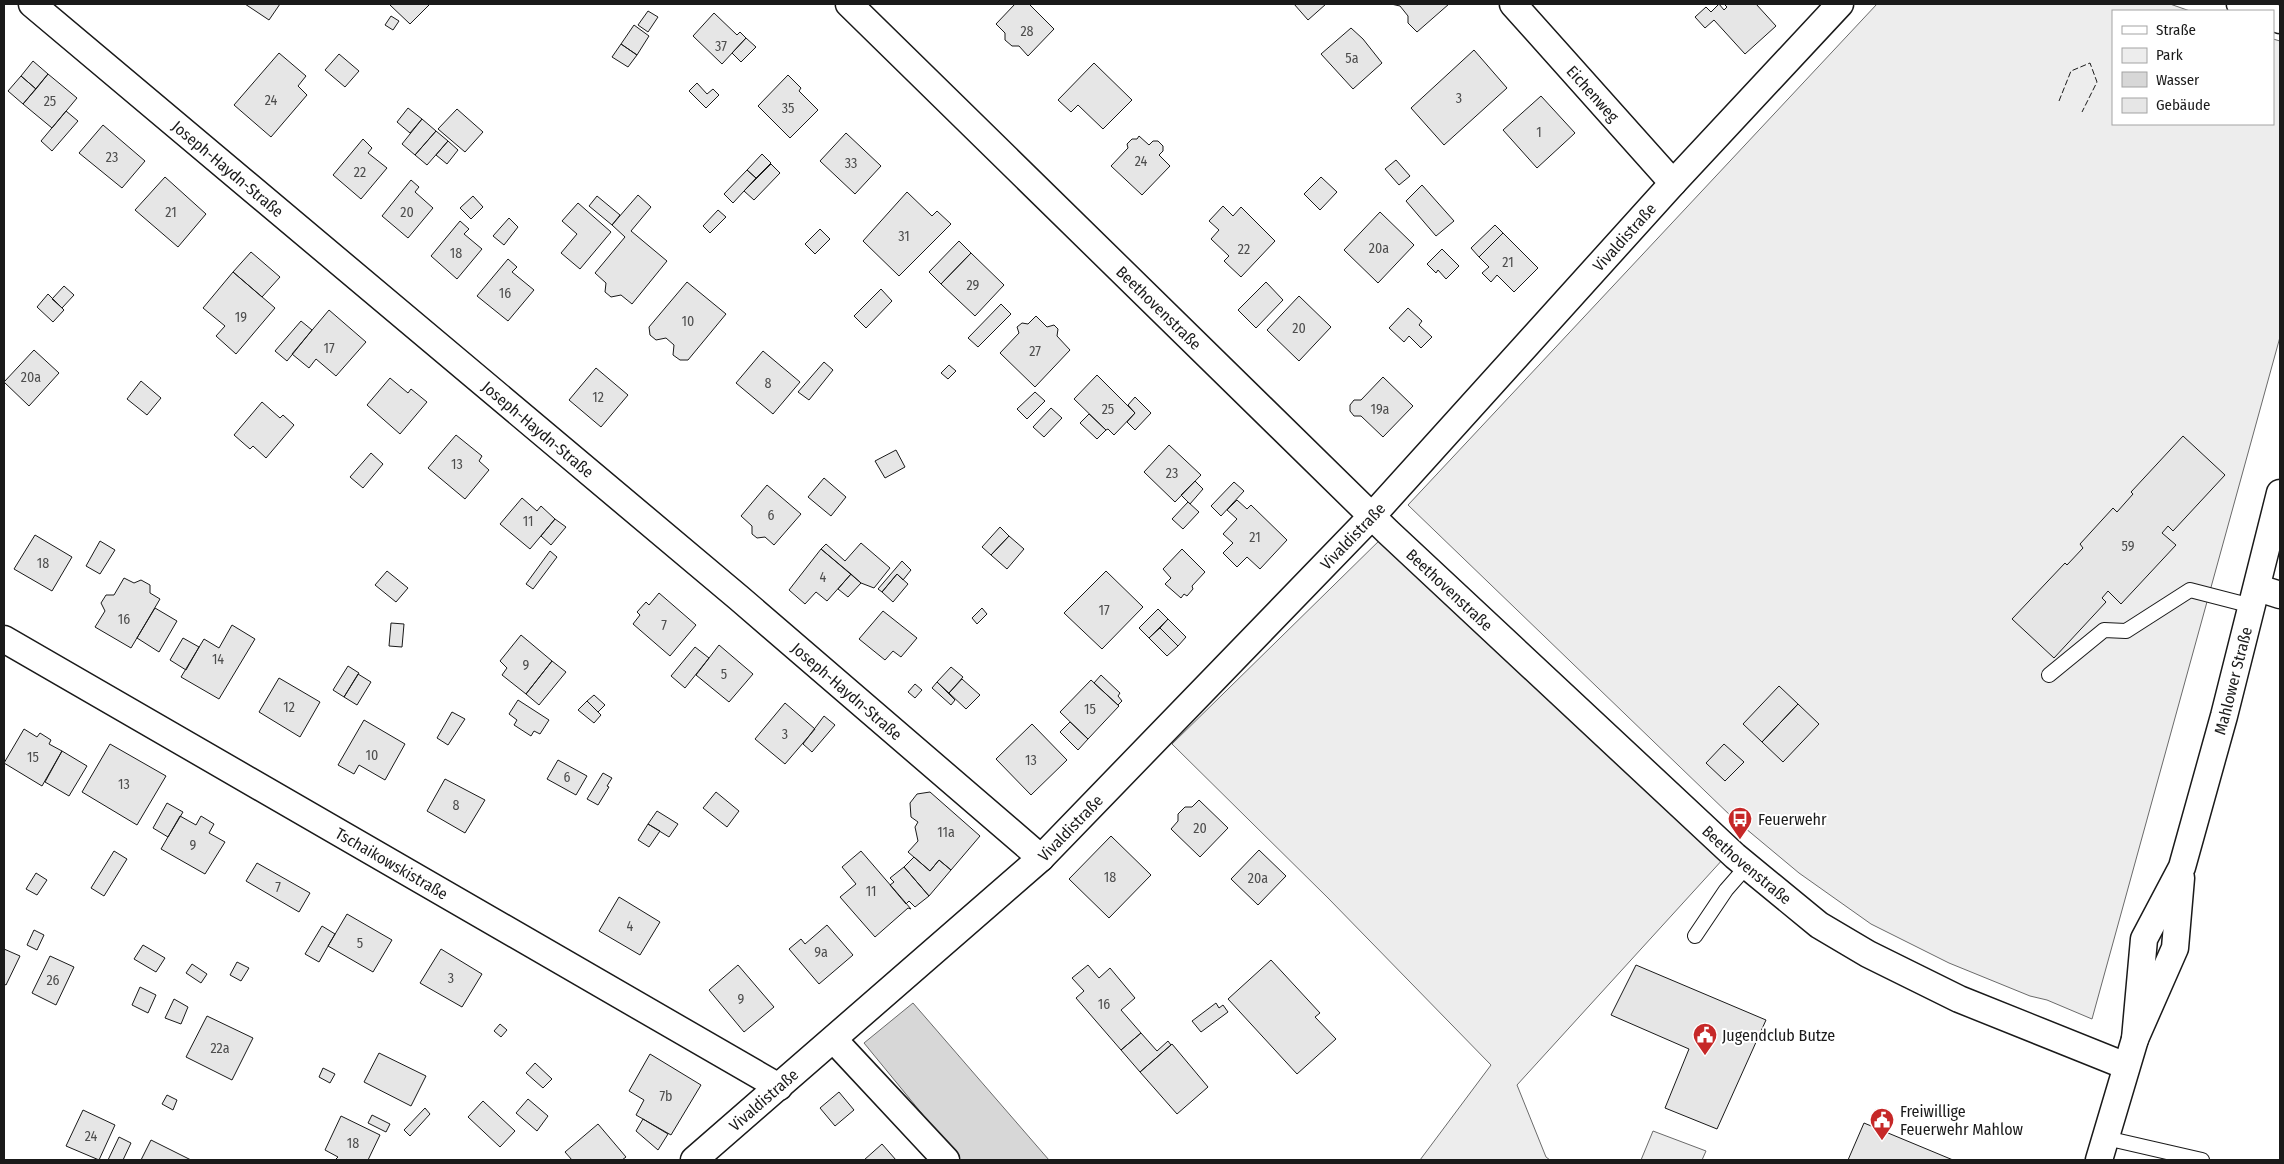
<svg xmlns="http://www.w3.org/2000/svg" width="2284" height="1164" viewBox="0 0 2284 1164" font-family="'Fira Sans Condensed',sans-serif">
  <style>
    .green { fill: #ededed; stroke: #6a6a6a }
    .water { fill: #d7d7d7; stroke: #6a6a6a }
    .building { fill: #e6e6e6; stroke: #1a1a1a }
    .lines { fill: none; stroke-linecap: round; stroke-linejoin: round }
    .service-casing { stroke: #1a1a1a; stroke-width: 16 }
    .minor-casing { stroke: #1a1a1a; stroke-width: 29 }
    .service { stroke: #fff; stroke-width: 14 }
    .minor { stroke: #fff; stroke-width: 26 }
    .fence { stroke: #1a1a1a; stroke-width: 1; stroke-dasharray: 6 2.5; stroke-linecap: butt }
    .labels { text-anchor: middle; stroke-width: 4; stroke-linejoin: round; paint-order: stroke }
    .number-label { font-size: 14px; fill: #4d4d4d }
    .street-label { font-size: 16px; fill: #1a1a1a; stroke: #fff }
    .poi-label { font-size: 16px; fill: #1a1a1a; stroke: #fff; text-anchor: start }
  </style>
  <rect width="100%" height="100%" fill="#fff"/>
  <path class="green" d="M1877,4H2170L2190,11H2113V124H2273V39L2280,41V337L2092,1019L2047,1000L2030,996L1949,963L1871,924L1799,873L1733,818L1408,505Z
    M1386,534L1724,858L1517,1085L1546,1157L1550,1160H1420L1491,1065L1328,898L1172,744Z
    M1653,1131L1706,1151L1702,1160H1641Z"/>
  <path class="water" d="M913,1003L1049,1160H960L864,1043Z"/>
  <path class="building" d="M245,4H280L269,20Z
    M392,4H428L429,5L410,24L390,5Z
    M1015,4H1029L1054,29L1028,56L1019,46H1012L1005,40V33L996,24Z
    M1294,4H1326L1308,20Z
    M1391,4H1449L1417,32L1408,23V16L1400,6Z
    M1719,4L1724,10L1727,7L1724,4H1756L1776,26L1745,54L1714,20L1705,28L1695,17L1706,7L1711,12Z
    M648,11L658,17L648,32L638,25Z
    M714,13L737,35L740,32L746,38L722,64L693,36Z
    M391,16L399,21L393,30L385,25Z
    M634,25L649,36L637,55L621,44Z
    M1351,28L1363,39L1382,63L1353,89L1321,54Z
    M746,38L756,47L741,62L732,53Z
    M621,44L637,55L628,67L612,57Z
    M1474,50L1507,88L1444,145L1411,108Z
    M279,53L306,76L298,86L307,95L271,137L234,105Z
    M339,54L359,71L345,87L325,70Z
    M33,61L48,74L36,89L21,76Z
    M1094,63L1132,100L1103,129L1078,105L1071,112L1058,100Z
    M48,74L77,98L52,128L23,104Z
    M788,75L801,88L799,91L818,110L790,138L758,106Z
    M21,76L36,89L23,104L8,91Z
    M697,83L707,94L713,89L719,95L706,108L689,91Z
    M1541,96L1575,133L1537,168L1503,130Z
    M408,108L422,119L410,133L397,122Z
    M457,109L483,132L465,152L438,129Z
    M66,111L78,121L52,151L41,141Z
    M422,119L436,131L415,155L402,144Z
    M103,125L145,161L122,188L79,153Z
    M436,131L448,141L427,165L415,155Z
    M846,133L881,166L855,194L820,161Z
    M1139,136L1149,145L1153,141H1158L1163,146V151L1159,155L1170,166L1142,195L1111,166L1128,148L1127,144L1132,139H1137Z
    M363,139L372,148L368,153L387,168L361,199L333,175Z
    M448,141L458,150L447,164L436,155Z
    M762,154L771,163L756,178L747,170Z
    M1396,160L1410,176L1399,185L1385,169Z
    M771,164L780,173L754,200L744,191Z
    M747,170L756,178L733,203L724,194Z
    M165,177L206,214L178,247L135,210Z
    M1321,177L1337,192L1320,210L1304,194Z
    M411,180L419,187L415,192L433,208L408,238L382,216Z
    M1422,185L1454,221L1436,236L1406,201Z
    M907,192L932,216L937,211L951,224L899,276L863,241Z
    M638,195L651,207L631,231L667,261L632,304L621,295L611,297L605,292L606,283L595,273L625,237L612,225Z
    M473,196L483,207L471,219L460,208Z
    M597,196L620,215L612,225L589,206Z
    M578,203L611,232L580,269L561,253L577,234L562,221Z
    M1223,206L1233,216L1241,207L1275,241L1241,277L1224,261L1229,256L1211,239L1219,230L1209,221Z
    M718,210L726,217L710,233L703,226Z
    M1380,212L1414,245L1378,283L1344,250Z
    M509,218L518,227L504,245L493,236Z
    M460,221L469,229L464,234L482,249L457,279L431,256Z
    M1495,225L1503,233L1479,257L1471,248Z
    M820,229L830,239L815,254L805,244Z
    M1503,233L1538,268L1514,292L1497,275L1491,282L1482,273L1489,267L1479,257Z
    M959,241L971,253L941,284L929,272Z
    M1442,249L1459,266L1446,279L1438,270L1436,273L1427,264Z
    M251,252L280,277L262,297L233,272Z
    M971,253L1004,285L975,316L941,284Z
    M508,259L517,267L512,272L534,290L508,321L477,296Z
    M233,272L275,308L236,354L216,336L225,326L203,308Z
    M687,282L726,314L688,360H680L673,355L674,345L666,338L656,340L650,335L649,327Z
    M1266,282L1283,300L1256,328L1238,310Z
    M64,286L74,295L62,308L52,299Z
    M881,289L892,301L866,328L854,316Z
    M48,294L64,310L53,322L37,307Z
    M1299,296L1331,327L1299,361L1267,330Z
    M1001,304L1011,314L978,347L968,338Z
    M1408,308L1422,321L1419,325L1432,337L1421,348L1409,336L1404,342L1389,328Z
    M329,310L366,342L336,376L316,359L309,368L292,354Z
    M1036,316L1047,327L1054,325L1058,329L1057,336L1070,350L1035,387L1000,353L1019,333L1017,327L1022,323L1028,324Z
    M301,321L312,330L287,361L275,351Z
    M34,350L59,373L29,406L4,382Z
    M763,351L800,382L773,414L736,383Z
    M824,362L833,370L809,400L798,392Z
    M949,365L956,371L948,379L941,373Z
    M596,368L628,395L601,427L569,400Z
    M1097,375L1135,413L1114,435L1108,429L1106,430L1074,399Z
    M1383,377L1413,406L1383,437L1361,416H1354L1350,411V405L1354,400H1361Z
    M390,378L408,393L411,389L427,402L400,434L367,405Z
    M141,381L161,398L147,415L127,399Z
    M1035,392L1045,401L1027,419L1017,409Z
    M1135,397L1151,413L1135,430L1127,422L1135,413L1128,405Z
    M262,402L280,418L283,415L294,425L266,458L253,446L250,449L234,435Z
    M1051,408L1062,418L1044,437L1033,427Z
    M1089,414L1106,430L1097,439L1080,423Z
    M456,435L482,456L479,461L489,470L465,499L428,468Z
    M2183,436L2225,475L2173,531L2168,526L2162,533L2176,545L2121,604L2108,591L2102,598L2106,602L2054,658L2012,619L2065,563L2067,565L2083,548L2080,544L2113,508L2117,512L2133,494L2131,492Z
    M1169,445L1201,475L1175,502L1144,472Z
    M896,450L905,467L885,478L875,461Z
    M371,453L383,464L363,488L350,477Z
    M824,478L846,497L831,516L808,497Z
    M1195,481L1203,489L1190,504L1181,495Z
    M1234,482L1244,491L1221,516L1211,506Z
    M767,485L801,514L774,545L765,537L757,538L752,534V526L741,516Z
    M522,498L537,511L541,506L555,519L530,549L500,524Z
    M1237,500L1247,509L1251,505L1287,540L1260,569L1247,557L1237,567L1223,553L1233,543L1223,534L1237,519L1227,510Z
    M1188,502L1199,512L1183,529L1172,519Z
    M555,519L566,527L551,545L541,536Z
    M1000,527L1009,536L991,555L982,547Z
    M35,535L72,557L52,591L14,569Z
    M1009,536L1024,549L1007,569L991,555Z
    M100,541L115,550L100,574L86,566Z
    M861,543L890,568L874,588L861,583L821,549L826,544L845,561Z
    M821,549L851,574L827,601L816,592L805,604L789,590Z
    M1182,549L1205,572L1192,586L1193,589L1187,596L1184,594L1181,598L1165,584L1171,578L1163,569Z
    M550,551L557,557L533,589L526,584Z
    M902,561L911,570L903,580L897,574L882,592L878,589Z
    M387,571L408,588L396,602L375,585Z
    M1106,571L1143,607L1102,649L1064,613Z
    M851,574L861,583L848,597L838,589Z
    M897,574L908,584L893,602L882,592Z
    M124,578L134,583L141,580L150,585V593L160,599L131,648L95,627L105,611L101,603L106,595H114Z
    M659,593L696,625L670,656L633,624L640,615L637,612L646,602L649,605Z
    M155,608L177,621L159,652L137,638Z
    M982,608L987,614L977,624L972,618Z
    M1158,609L1168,619L1149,638L1139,628Z
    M883,611L917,638L901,657L893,651L885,660L859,639Z
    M1168,619L1186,637L1178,646L1160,628Z
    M391,623L404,624L402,647L389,646Z
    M232,625L255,639L219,699L181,677L204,639L219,648Z
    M1160,628L1178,646L1167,656L1149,638Z
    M521,635L552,661L526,694L502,675L507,668L500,661Z
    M183,638L199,647L186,670L170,660Z
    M719,645L753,674L729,702L696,675Z
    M695,647L709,658L685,688L671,676Z
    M552,661L566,672L539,705L526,694Z
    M348,666L359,673L344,697L333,690Z
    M951,667L963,677L949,693L937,682Z
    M358,674L371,682L357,705L344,697Z
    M1101,675L1120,693L1118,696L1122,701L1118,705L1094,683Z
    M279,678L320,702L300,737L259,712Z
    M962,679L980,695L966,709L949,693Z
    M1091,680L1119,706L1088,739L1060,712Z
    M937,682L955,700L951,705L932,688Z
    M915,684L922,690L915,698L908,692Z
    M1779,686L1798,704L1762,742L1743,724Z
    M594,695L605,705L598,712L587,701Z
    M518,700L549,720L540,734L534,731L531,736L514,725L517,720L509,714Z
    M587,701L601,715L594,723L578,710Z
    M785,703L815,729L785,764L755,739Z
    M1798,704L1819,724L1783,762L1762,742Z
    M452,712L465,719L448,745L437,738Z
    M824,716L835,725L812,752L803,744Z
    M364,720L405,744L385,780L359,765L354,774L338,765Z
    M1070,722L1088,739L1078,750L1060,732Z
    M1032,724L1067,760L1031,795L996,759Z
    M24,729L37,737L40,733L51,740L49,744L62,751L42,786L4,763Z
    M110,744L166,776L137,825L82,792Z
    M1724,744L1744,762L1725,781L1706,763Z
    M62,751L87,766L69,796L45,782Z
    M558,760L587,776L576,795L547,779Z
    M603,773L612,778L607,786L609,787L598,805L587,799Z
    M445,779L485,800L465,833L427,811Z
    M716,792L739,811L727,827L703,808Z
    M930,792L980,836L951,870L939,860L930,871L908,852L918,841L915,827L918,822L911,817L910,803L917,794Z
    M1199,800L1228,828L1200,857L1171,829L1178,821V814L1185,807H1192Z
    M167,803L183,812L168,837L153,828Z
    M657,811L678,824L669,837L648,824Z
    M180,816L196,825L201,816L214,824L209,833L225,842L205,874L161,849Z
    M648,824L660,831L649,847L638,840Z
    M1111,836L1151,875L1109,918L1069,879Z
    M1259,850L1286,876L1258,905L1231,879Z
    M114,851L127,859L104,896L91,888Z
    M861,851L911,909L908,908L875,937L840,897L856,884L842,867Z
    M914,857L930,871L939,860L951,870L929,896L904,867Z
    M257,863L310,893L299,912L246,881Z
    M904,867L929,896L915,907L909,901L906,904L890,885L894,882L890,878Z
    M36,873L47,880L37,895L26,889Z
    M619,897L660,922L640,955L599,931Z
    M347,914L392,940L373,972L328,946Z
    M827,925L853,955L819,984L789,949L801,939L805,944Z
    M322,926L335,934L319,962L305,954Z
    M34,930L44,935L37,950L27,945Z
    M143,945L165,958L156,972L134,959Z
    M4,949L20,956L6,985L4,984Z
    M441,949L482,974L462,1007L420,983Z
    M50,956L74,967L56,1005L32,993Z
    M1271,960L1320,1013L1315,1017L1336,1039L1297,1074L1228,999Z
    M237,962L249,968L241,981L230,975Z
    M192,964L207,974L201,983L186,973Z
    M738,965L774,1007L744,1032L709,990Z
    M1088,965L1099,978L1110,968L1135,998L1121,1010L1141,1033L1121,1050L1076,998L1084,991L1072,978Z
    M1636,965L1766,1020L1717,1129L1665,1108L1689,1049L1611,1015Z
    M140,987L156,995L148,1013L132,1005Z
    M174,999L188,1007L181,1024L165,1018Z
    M1216,1003L1219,1008L1223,1005L1228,1012L1201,1032L1192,1021Z
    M207,1016L253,1038L232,1080L186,1057Z
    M500,1024L507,1030L501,1037L494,1031Z
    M1141,1033L1157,1051L1168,1041L1171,1045L1140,1072L1121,1050Z
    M1172,1044L1208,1087L1177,1114L1140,1072Z
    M379,1053L426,1076L411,1106L364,1082Z
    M650,1054L701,1085L671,1135L636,1115L644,1100L629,1091Z
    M535,1063L552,1079L543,1088L526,1073Z
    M323,1068L335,1074L330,1083L319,1077Z
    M839,1092L854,1110L835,1126L820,1108Z
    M167,1095L177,1100L173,1110L162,1104Z
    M528,1099L548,1116L537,1131L516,1113Z
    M483,1101L515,1131L500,1147L468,1117Z
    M425,1108L430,1114L410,1136L404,1130Z
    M83,1110L115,1125L99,1160L66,1146Z
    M372,1115L390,1124L386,1132L368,1123Z
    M341,1116L380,1135L368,1160H339L336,1159L338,1157L325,1150Z
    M643,1119L668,1134L658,1150L636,1131Z
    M1864,1123L1953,1160H1848Z
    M598,1124L626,1157L622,1160H572L565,1152Z
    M119,1137L131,1143L123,1160H108Z
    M151,1140L191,1160H141Z
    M882,1144L896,1160H864Z"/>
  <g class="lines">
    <defs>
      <path id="service" d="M2049,675L2104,630L2126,631L2190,590L2252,606
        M1695,936L1726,890L1747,866
        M2106,1138L2202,1160"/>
      <g id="minor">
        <path id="s1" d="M32,4L739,598L1041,858"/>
        <path id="s2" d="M849,4L1388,532L1735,856L1819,925L1868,954L1959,999L2126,1066"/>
        <path id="s3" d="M1513,4L1673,183"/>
        <path d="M2240,4L2259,11"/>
        <path d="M2273,17L2280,20"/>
        <path d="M2258,588L2280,595"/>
        <path id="s4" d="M4,639L779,1087"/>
        <path id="s5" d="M2135,1039L2144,939L2182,867L2224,716L2280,493"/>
        <path d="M834,1040L946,1160"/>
        <path id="s6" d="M694,1160L1041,858L1372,516L1673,183L1840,4"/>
        <path d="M2099,1160L2135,1039L2175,948L2181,878"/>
      </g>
    </defs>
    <use href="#service" class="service-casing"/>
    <use href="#minor" class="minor-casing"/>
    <use href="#service" class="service"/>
    <use href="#minor" class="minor"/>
    <path class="fence" d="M2059,101L2071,71L2090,63L2097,82L2082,112"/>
  </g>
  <defs>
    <symbol id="bus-pin" viewBox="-11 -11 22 30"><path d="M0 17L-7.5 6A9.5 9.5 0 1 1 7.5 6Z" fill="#c62828" stroke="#fff"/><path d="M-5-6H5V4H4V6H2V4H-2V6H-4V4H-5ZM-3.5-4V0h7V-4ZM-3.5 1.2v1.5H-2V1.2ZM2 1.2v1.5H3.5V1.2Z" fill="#fff"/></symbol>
    <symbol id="civic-pin" viewBox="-11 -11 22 30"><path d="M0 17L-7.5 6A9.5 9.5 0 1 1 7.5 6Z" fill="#c62828" stroke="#fff"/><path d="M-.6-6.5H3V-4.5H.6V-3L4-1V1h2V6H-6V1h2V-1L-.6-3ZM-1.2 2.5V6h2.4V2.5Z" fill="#fff"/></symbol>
  </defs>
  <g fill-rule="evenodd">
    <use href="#bus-pin" x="1726" y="805" width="28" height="38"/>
    <use href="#civic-pin" x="1691" y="1021" width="28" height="38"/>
    <use href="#civic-pin" x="1868" y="1106" width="28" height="38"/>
  </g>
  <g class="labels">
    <g class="number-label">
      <text x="1027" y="36">28</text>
      <text x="721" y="51">37</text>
      <text x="1352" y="63">5a</text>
      <text x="1459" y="103">3</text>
      <text x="271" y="105">24</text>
      <text x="50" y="106">25</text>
      <text x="788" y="113">35</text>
      <text x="1539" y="137">1</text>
      <text x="112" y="162">23</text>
      <text x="1141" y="166">24</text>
      <text x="851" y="168">33</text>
      <text x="360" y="177">22</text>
      <text x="171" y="217">21</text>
      <text x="407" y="217">20</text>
      <text x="904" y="241">31</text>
      <text x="1379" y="253">20a</text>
      <text x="1244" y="254">22</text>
      <text x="456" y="258">18</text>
      <text x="1508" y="267">21</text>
      <text x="973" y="290">29</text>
      <text x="505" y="298">16</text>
      <text x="241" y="322">19</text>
      <text x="688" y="326">10</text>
      <text x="1299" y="333">20</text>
      <text x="329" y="353">17</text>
      <text x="1035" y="356">27</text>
      <text x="31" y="382">20a</text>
      <text x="768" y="388">8</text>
      <text x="598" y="402">12</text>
      <text x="1108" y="414">25</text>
      <text x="1380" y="414">19a</text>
      <text x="457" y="469">13</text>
      <text x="1172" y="478">23</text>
      <text x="771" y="520">6</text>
      <text x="528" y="526">11</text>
      <text x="1255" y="542">21</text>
      <text x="2128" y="551">59</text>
      <text x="43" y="568">18</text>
      <text x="823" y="582">4</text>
      <text x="1104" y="615">17</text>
      <text x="124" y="624">16</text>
      <text x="664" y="630">7</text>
      <text x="218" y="664">14</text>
      <text x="526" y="670">9</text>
      <text x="724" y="679">5</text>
      <text x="289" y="712">12</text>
      <text x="1090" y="714">15</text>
      <text x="785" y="739">3</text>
      <text x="372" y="760">10</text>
      <text x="33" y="762">15</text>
      <text x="1031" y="765">13</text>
      <text x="567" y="782">6</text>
      <text x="124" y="789">13</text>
      <text x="456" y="810">8</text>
      <text x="1200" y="833">20</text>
      <text x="946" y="837">11a</text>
      <text x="193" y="850">9</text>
      <text x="1110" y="882">18</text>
      <text x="1258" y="883">20a</text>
      <text x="278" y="892">7</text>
      <text x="871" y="896">11</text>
      <text x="630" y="931">4</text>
      <text x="360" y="948">5</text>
      <text x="821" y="957">9a</text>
      <text x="451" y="983">3</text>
      <text x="53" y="985">26</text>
      <text x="741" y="1004">9</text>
      <text x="1104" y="1009">16</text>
      <text x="220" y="1053">22a</text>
      <text x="666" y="1101">7b</text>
      <text x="91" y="1141">24</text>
      <text x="353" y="1148">18</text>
    </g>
    <g class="street-label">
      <text dy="6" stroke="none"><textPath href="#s3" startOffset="120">Eichenweg</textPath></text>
      <text dy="6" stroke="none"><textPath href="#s1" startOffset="256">Joseph-Haydn-Straße</textPath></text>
      <text dy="6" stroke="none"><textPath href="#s6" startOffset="1312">Vivaldistraße</textPath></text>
      <text dy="6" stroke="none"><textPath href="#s2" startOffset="434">Beethovenstraße</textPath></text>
      <text dy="6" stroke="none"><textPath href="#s1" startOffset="661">Joseph-Haydn-Straße</textPath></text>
      <text dy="6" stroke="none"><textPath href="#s6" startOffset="908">Vivaldistraße</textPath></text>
      <text dy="6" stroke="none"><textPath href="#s2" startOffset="839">Beethovenstraße</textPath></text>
      <text dy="6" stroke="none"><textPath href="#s5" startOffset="375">Mahlower Straße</textPath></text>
      <text dy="6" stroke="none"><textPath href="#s1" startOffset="1066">Joseph-Haydn-Straße</textPath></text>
      <text dy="6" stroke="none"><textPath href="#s6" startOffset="502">Vivaldistraße</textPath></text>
      <text dy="6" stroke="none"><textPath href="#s4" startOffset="448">Tschaikowskistraße</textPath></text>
      <text dy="6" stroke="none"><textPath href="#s2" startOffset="1244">Beethovenstraße</textPath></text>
      <text dy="6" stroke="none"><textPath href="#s6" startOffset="92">Vivaldistraße</textPath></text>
    </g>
    <g class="poi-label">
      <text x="1758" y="825">Feuerwehr</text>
      <text x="1722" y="1041">Jugendclub Butze</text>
      <text x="1900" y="1117">Freiwillige<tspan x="1900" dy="18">Feuerwehr Mahlow</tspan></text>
    </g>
  </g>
  <rect width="2284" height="1164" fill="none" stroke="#1a1a1a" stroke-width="10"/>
  <rect x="2112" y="10" width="162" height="115" fill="#ffffff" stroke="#a3a3a3"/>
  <rect x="2122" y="26" width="25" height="8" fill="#ffffff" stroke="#a3a3a3"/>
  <text x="2156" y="35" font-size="15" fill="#1a1a1a">Straße</text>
  <rect x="2122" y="48" width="25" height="15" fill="#ededed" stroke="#a3a3a3"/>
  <text x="2156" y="60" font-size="15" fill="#1a1a1a">Park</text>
  <rect x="2122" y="72" width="25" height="15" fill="#d7d7d7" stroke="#a3a3a3"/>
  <text x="2156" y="85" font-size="15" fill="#1a1a1a">Wasser</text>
  <rect x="2122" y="98" width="25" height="15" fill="#e6e6e6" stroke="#a3a3a3"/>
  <text x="2156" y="110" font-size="15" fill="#1a1a1a">Gebäude</text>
</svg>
